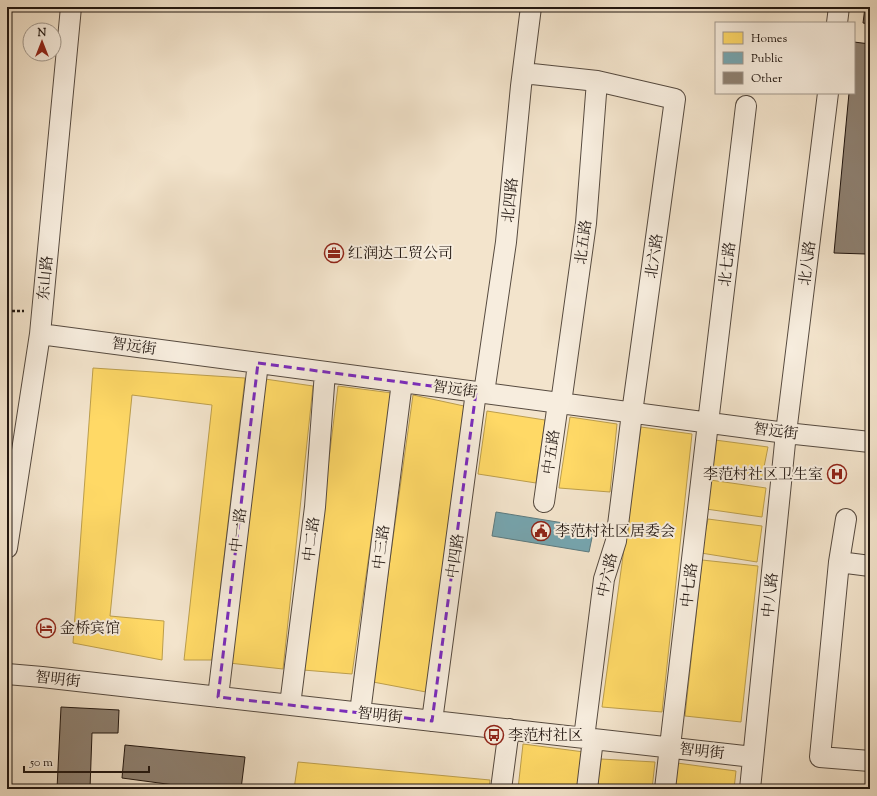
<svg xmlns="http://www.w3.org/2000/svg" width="877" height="796" viewBox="0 0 877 796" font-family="'Sorts Mill Goudy','Noto Serif SC',serif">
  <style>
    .homes { fill: #ffd966; stroke: #bc9e4c }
    .public { fill: #76a5af; stroke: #5c7a7f }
    .building { fill: #8e8172; stroke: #211610 }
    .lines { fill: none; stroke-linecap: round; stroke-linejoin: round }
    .minor-casing { stroke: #564a3f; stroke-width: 22 }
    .path { stroke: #211610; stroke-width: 2.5; stroke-dasharray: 3 2; stroke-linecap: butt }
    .minor { stroke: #f7edde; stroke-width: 20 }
    .marked { fill: none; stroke: #7b2cbf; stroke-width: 3; stroke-dasharray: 8 5; stroke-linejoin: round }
    .labels { text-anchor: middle; stroke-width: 4; stroke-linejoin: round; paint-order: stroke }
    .street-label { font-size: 15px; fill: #211610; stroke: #f7edde }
    .poi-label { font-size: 15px; fill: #211610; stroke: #f7edde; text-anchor: start }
  </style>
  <rect width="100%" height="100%" fill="#f3e4cc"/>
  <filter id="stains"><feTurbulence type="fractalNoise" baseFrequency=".005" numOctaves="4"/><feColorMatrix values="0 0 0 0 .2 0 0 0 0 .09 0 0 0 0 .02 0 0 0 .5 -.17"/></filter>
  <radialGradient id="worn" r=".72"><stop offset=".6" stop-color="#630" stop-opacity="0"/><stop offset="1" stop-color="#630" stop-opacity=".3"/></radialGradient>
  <path class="homes" d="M93,368L245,378L212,660H184L212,405L132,395L110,616L164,621L162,660L73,643Z
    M265,379L313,386L283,669L229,663Z
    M338,386L392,393L352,674L303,670Z
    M413,395L464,406L426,692L373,682Z
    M487,411L545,420L536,483L478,474Z
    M570,417L617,424L610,492L559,488Z
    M641,427L692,434L662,712L602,707Z
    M715,440L768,447L762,477L711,471Z
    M710,480L766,488L762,517L706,509Z
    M708,519L762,526L757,562L701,553Z
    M702,560L758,566L741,722L685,716Z
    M523,744L584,752L579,789H518Z
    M601,759L655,762L652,789H597Z
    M298,762L490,780L489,789H294Z
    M677,763L736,771L734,789H674Z"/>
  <path class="public" d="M496,512L594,528L589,552L492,536Z"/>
  <path class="building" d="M865,7H870V24L863,23Z
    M854,42L870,44V227L866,254L834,253L849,93H854Z
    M61,707L119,710L118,733H92L90,789H57Z
    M125,745L245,757L241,789H204L122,778Z"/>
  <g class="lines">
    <defs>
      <path id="minor" d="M837,23L839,7
        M523,73L597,81L675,99L632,413L616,541L604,579L584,738
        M40,334L786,433L870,442
        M484,393L506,242L521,86L531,7
        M561,403L586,223L597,81
        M544,502L558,403
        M846,519L839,562L820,757L870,761
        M7,548L40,334L71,7
        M839,562L870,566
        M7,674L42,677L753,757
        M218,697L258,363
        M290,705L315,507L325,372
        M360,713L402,382
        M432,721L476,392
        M501,789L509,729
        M587,789L593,739
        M665,789L708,423L746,106
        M750,789L786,433L828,93"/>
    </defs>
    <use href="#minor" class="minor-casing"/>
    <path class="path" d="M7,311H24"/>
    <use href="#minor" class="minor"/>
  </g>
  <path class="marked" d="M258,363L476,392L432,721L218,697Z"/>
  <defs>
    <symbol id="office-ring" viewBox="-11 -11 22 22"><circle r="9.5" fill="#f7edde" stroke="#8f2418" stroke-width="1.5"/><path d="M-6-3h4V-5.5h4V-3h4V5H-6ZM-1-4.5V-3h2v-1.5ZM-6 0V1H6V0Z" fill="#8f2418"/></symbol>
    <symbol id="hospital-ring" viewBox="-11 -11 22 22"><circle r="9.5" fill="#f7edde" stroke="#8f2418" stroke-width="1.5"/><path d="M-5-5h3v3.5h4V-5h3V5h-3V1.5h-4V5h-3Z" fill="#8f2418"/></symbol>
    <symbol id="civic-ring" viewBox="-11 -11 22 22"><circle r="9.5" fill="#f7edde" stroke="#8f2418" stroke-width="1.5"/><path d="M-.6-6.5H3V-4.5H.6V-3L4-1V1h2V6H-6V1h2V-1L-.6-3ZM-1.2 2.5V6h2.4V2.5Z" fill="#8f2418"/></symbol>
    <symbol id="hotel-ring" viewBox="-11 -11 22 22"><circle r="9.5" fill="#f7edde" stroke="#8f2418" stroke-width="1.5"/><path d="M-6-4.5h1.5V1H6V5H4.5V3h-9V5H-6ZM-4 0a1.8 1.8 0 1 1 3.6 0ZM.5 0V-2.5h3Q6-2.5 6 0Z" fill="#8f2418"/></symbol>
    <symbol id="bus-ring" viewBox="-11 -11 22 22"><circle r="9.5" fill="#f7edde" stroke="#8f2418" stroke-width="1.5"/><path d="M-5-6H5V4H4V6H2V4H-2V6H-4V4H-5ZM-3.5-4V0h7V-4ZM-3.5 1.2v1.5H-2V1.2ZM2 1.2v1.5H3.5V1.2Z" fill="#8f2418"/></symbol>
  </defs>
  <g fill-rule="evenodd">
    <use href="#office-ring" x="323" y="242" width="22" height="22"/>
    <use href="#hospital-ring" x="826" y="463" width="22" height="22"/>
    <use href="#civic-ring" x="530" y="520" width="22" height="22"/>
    <use href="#hotel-ring" x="35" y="617" width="22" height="22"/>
    <use href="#bus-ring" x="483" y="724" width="22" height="22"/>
  </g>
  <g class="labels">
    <g class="street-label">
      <text transform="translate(510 200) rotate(-84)" y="5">北四路</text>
      <text transform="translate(583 242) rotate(-83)" y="5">北五路</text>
      <text transform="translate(654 256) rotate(-82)" y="5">北六路</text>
      <text transform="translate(807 263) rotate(-83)" y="5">北八路</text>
      <text transform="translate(727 264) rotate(-83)" y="5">北七路</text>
      <text transform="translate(45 278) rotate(-85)" y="5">东山路</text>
      <text transform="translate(134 346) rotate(8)" y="5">智远街</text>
      <text transform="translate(455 389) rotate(8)" y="5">智远街</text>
      <text transform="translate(776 431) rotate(7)" y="5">智远街</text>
      <text transform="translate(551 452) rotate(-82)" y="5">中五路</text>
      <text transform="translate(238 530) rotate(-83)" y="5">中一路</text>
      <text transform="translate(311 539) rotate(-83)" y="5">中二路</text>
      <text transform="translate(381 547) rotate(-83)" y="5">中三路</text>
      <text transform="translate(455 556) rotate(-82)" y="5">中四路</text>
      <text transform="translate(607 575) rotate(-77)" y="5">中六路</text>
      <text transform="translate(689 585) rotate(-83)" y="5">中七路</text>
      <text transform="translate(770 595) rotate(-84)" y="5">中八路</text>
      <text transform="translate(58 679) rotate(6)" y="5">智明街</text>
      <text transform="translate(380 715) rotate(6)" y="5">智明街</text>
      <text transform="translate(702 751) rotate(6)" y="5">智明街</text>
    </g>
    <g class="poi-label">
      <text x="348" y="258">红润达工贸公司</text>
      <text x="823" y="479" text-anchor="end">李范村社区卫生室</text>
      <text x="555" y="536">李范村社区居委会</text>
      <text x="60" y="633">金桥宾馆</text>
      <text x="508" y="740">李范村社区</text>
    </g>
  </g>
  <rect width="877" height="796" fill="none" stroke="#f3e4cc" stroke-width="24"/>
  <rect x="8" y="8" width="861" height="780" fill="none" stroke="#211610" stroke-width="2"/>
  <rect x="12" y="12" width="853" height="772" fill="none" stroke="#211610"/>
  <rect x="715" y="22" width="140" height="72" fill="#f7edde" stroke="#a1978c"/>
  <rect x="723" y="32" width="20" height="12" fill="#ffd966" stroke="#a1978c"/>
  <text x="751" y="42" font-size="12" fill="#211610">Homes</text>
  <rect x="723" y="52" width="20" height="12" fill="#76a5af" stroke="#a1978c"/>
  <text x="751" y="62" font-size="12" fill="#211610">Public</text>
  <rect x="723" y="72" width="20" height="12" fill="#8e8172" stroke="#a1978c"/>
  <text x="751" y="82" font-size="12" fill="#211610">Other</text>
  <g transform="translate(42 42)"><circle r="19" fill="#f7edde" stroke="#a1978c"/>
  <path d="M0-3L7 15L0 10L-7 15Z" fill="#8f2418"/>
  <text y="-6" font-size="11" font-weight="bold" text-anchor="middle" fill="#211610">N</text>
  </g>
  <path d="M24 766v6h125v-6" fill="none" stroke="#211610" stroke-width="2"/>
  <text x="30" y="766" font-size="12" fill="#211610" stroke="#f7edde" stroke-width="3" paint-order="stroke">50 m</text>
  <rect width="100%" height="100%" filter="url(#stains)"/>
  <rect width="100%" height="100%" fill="url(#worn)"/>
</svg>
